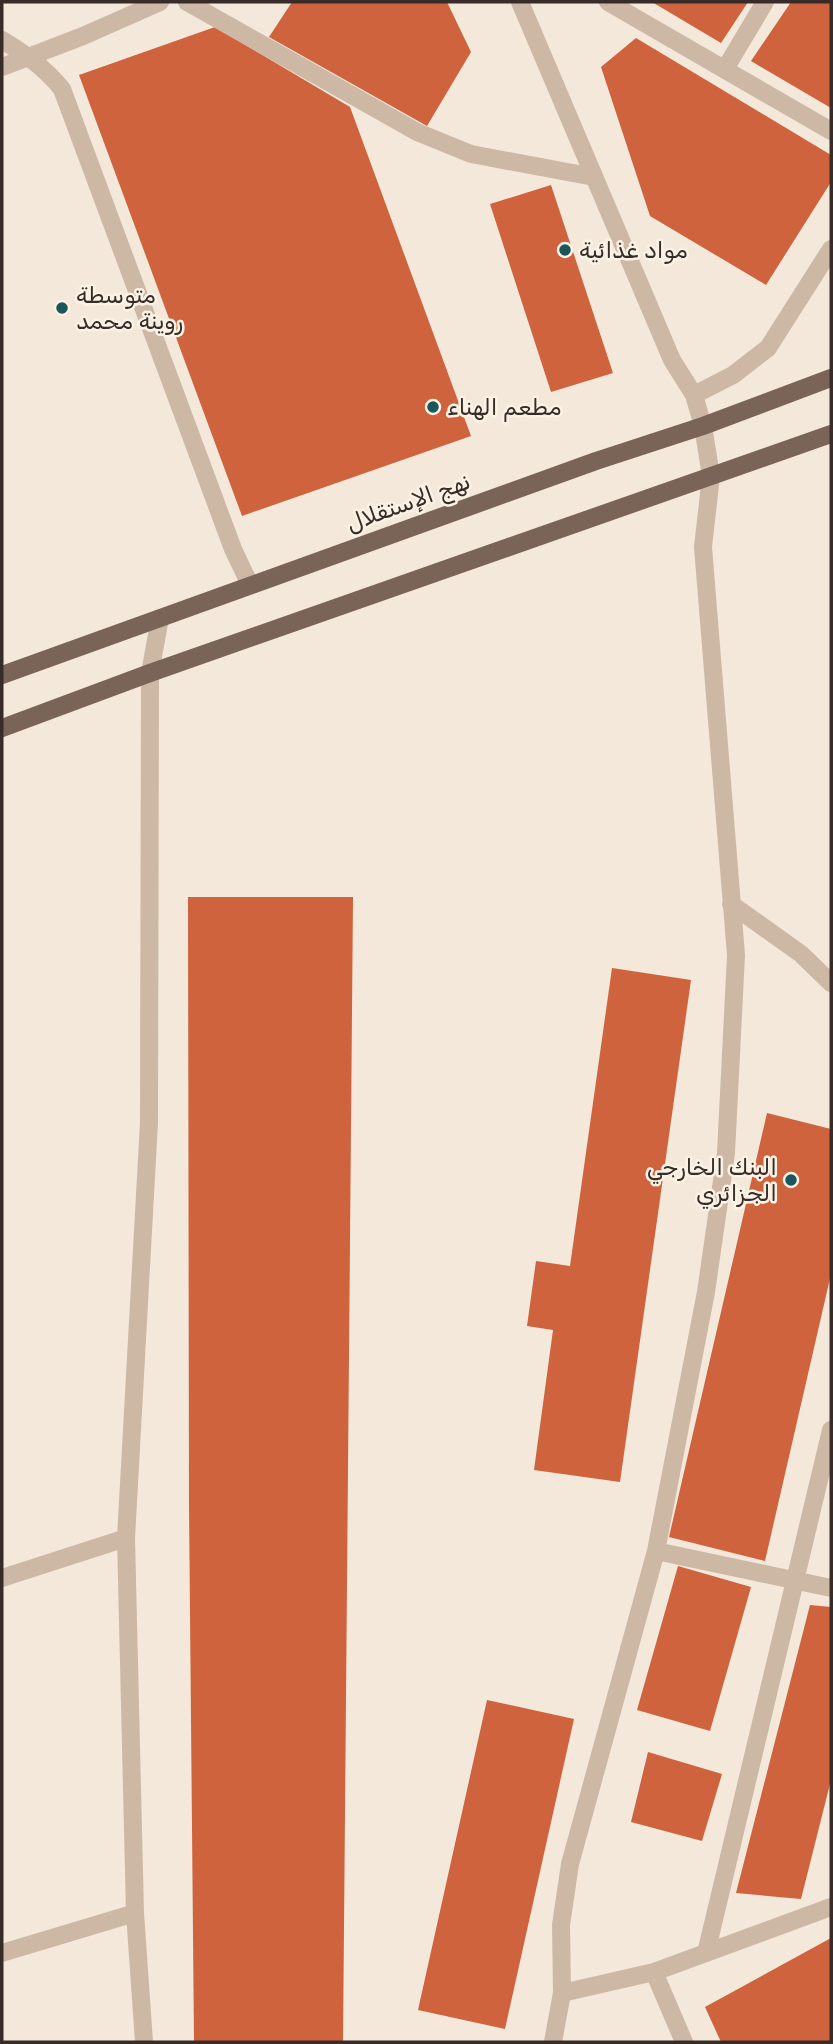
<svg xmlns="http://www.w3.org/2000/svg" width="833" height="2044" viewBox="0 0 833 2044" font-family="Rubik,'Noto Naskh Arabic',sans-serif">
  <style>
    .building { fill: #ce633d }
    .lines { fill: none; stroke-linecap: round; stroke-linejoin: round }
    .minor { stroke: #ccb8a5; stroke-width: 18 }
    .major { stroke: #7a6357; stroke-width: 18 }
    .poi-dot { fill: #1a565b; stroke: #fbf2e6; stroke-width: 2.5 }
    .labels { text-anchor: middle; stroke-width: 5; stroke-linejoin: round; paint-order: stroke }
    .poi-label { font-size: 23px; fill: #372c27; stroke: #fbf2e6; text-anchor: start }
    .street-label { font-size: 23px; fill: #372c27; stroke: #fbf2e6 }
  </style>
  <rect width="100%" height="100%" fill="#f3e8da"/>
  <path class="building" d="M292,2H447L471,52L427,126L269,37Z
    M652,2H748L721,43Z
    M791,2H831V108L751,61Z
    M215,27L350,107L471,436L242,516L79,75Z
    M636,38L831,155V182L766,285L650,216L601,67Z
    M551,185L613,373L551,392L490,204Z
    M188,897H353L343,2042H194L189,1504Z
    M612,968L691,980L620,1482L534,1470L553,1330L527,1326L536,1261L570,1266Z
    M767,1113L831,1129V1274L765,1561L669,1537Z
    M678,1566L751,1587L710,1731L637,1710Z
    M810,1605L831,1607V1780L801,1899L736,1893Z
    M487,1700L574,1719L505,2029L418,2010Z
    M648,1752L722,1774L702,1841L631,1822Z
    M831,1938V2042H721L705,2007Z"/>
  <g class="lines">
    <path class="minor" d="M187,2L417,132L471,154L594,177
      M520,2L672,360L694,395L703,426L711,476L703,547L736,955L726,1153L706,1292L656,1551L570,1864L561,1925L562,1993L553,2042
      M608,2L831,131
      M2,40C25,54 44,67 62,89L233,549L250,585
      M2,67L83,36L160,2
      M725,69L765,2
      M694,395L733,375L768,348L831,249
      M731,904L801,954L831,983
      M656,1551L831,1588
      M2,1578L126,1538
      M2,1953L135,1913
      M706,1953L831,1430
      M654,1972L684,2042
      M562,1993L654,1972L831,1907
      M144,2042L135,1913L126,1538L149,1123L150,673L160,618"/>
    <path class="major" d="M2,675L596,461L703,426L831,378
      M2,728L150,673L831,434"/>
  </g>
  <g class="poi-dot">
    <circle cx="565" cy="250" r="7"/>
    <circle cx="62" cy="308" r="7"/>
    <circle cx="433" cy="407" r="7"/>
    <circle cx="791" cy="1180" r="7"/>
  </g>
  <g class="labels">
    <g class="poi-label">
      <text x="579" y="258">مواد غذائية</text>
      <text x="76" y="303">متوسطة<tspan x="76" dy="26">روينة محمد</tspan></text>
      <text x="447" y="415">مطعم الهناء</text>
      <text x="777" y="1175" text-anchor="end">البنك الخارجي<tspan x="777" dy="26">الجزائري</tspan></text>
    </g>
    <g class="street-label">
      <text transform="translate(408 502) rotate(-20)" y="8">نهج الإستقلال</text>
    </g>
  </g>
  <rect width="833" height="2044" fill="none" stroke="#372c27" stroke-width="7"/>
</svg>
